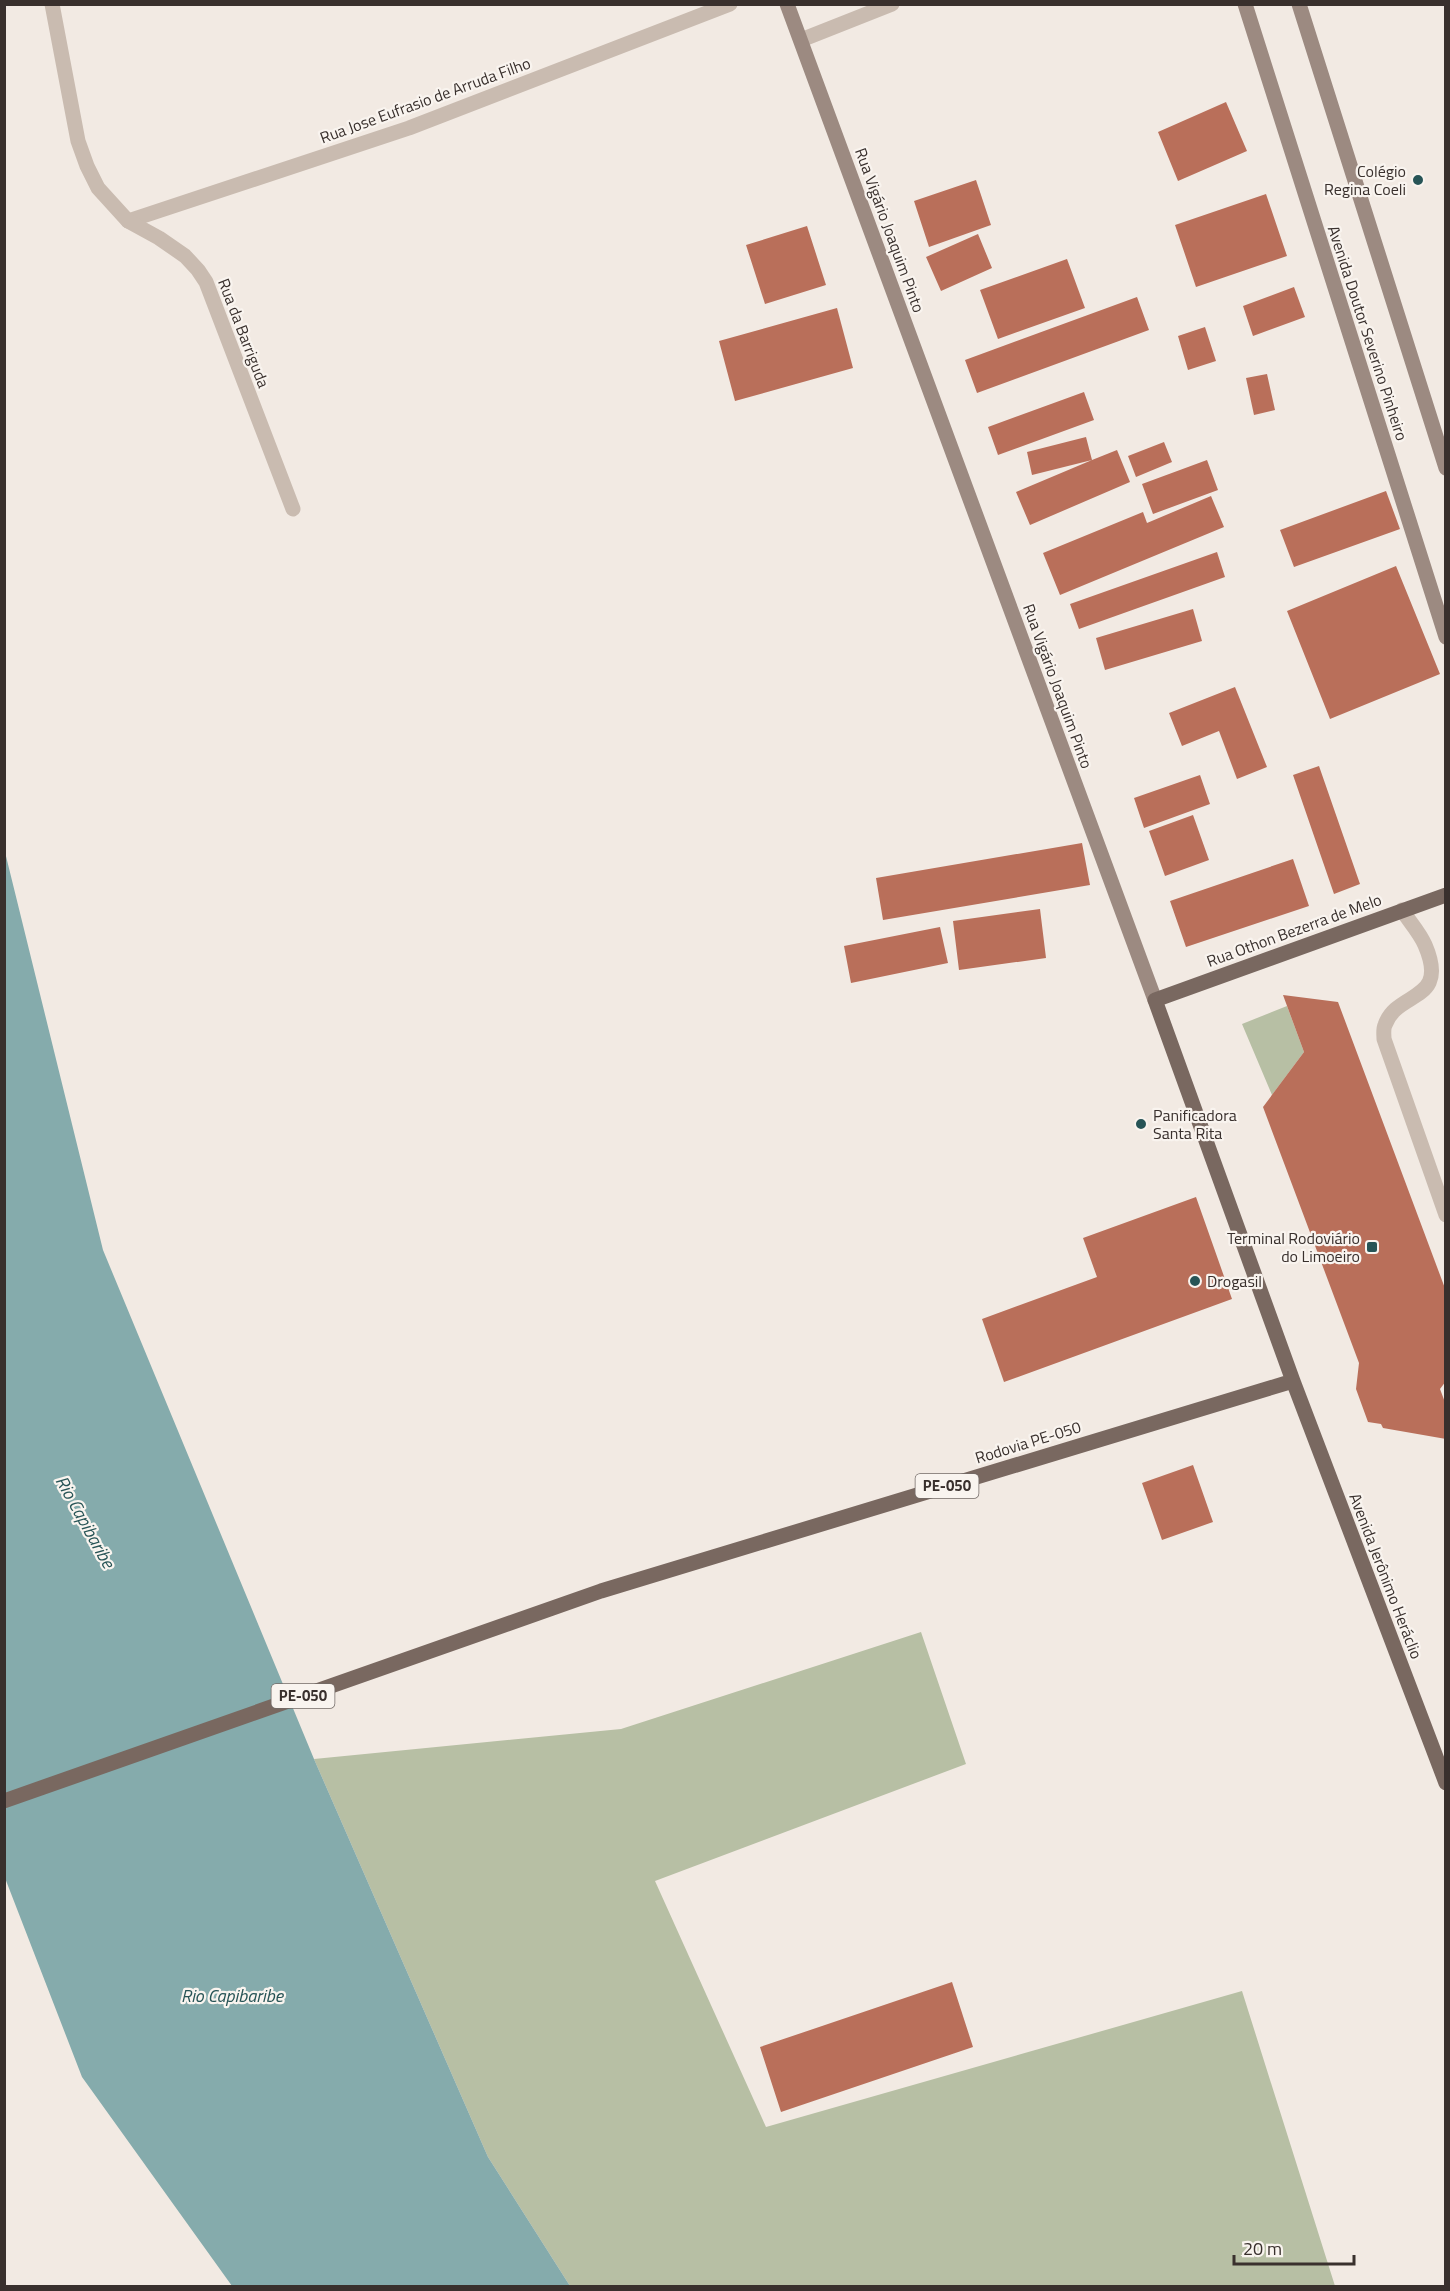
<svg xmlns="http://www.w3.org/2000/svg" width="1450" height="2291" viewBox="0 0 1450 2291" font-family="'Titillium Web',sans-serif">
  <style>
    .green { fill: #b7bfa4 }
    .water { fill: #85abac }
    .building { fill: #b96f5a }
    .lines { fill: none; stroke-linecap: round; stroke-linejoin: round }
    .lane { stroke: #c9bbb0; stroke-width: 15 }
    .street { stroke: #c9bbb0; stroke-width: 15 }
    .secondary { stroke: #9c8a81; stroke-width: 15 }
    .primary { stroke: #796860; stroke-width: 15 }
    .poi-dot { fill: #275456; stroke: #f9f4ef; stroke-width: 2 }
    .labels { text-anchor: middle; stroke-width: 4.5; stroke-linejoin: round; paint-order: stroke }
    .shield { fill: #f9f4ef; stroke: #736b67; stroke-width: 1.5 }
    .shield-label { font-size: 15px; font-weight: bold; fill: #39302d }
    .street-label { font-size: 16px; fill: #39302d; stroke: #f9f4ef }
    .poi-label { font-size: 16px; fill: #39302d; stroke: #f9f4ef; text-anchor: end }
    .water-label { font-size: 18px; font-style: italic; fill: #275456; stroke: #f9f4ef }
  </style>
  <rect width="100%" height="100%" fill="#f2eae3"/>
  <path class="green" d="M1287,1006L1304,1052L1272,1095L1242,1024Z
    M921,1632L966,1764L655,1881L766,2127L1242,1991L1335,2286H570L488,2157L314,1759L621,1729Z"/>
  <path class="water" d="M4,848L103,1250L314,1759L488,2157L570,2286H232L82,2077L5,1878Z"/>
  <path class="building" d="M1226,102L1247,151L1178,181L1158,132Z
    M976,180L991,225L929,247L914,201Z
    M1266,194L1287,256L1196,287L1175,225Z
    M807,226L826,285L765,304L746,245Z
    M978,234L992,268L941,291L926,257Z
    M1067,259L1085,308L998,339L980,290Z
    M1294,287L1305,317L1253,336L1243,306Z
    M1137,297L1149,330L977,393L965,360Z
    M837,308L853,368L735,401L719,341Z
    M1205,327L1216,361L1188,370L1178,336Z
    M1267,374L1275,410L1254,415L1246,378Z
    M1084,392L1094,420L998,455L988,427Z
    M1086,437L1092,460L1117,450L1130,482L1030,525L1016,492L1092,460L1032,475L1027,452Z
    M1164,442L1172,462L1136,477L1128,456Z
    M1207,460L1218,490L1153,514L1142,484Z
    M1386,491L1400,529L1294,567L1280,530Z
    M1211,496L1224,527L1060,595L1043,553L1143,512L1147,523Z
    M1217,552L1225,577L1079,629L1070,604Z
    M1396,566L1440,674L1330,719L1287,611Z
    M1193,609L1202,641L1105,670L1096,638Z
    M1235,687L1267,767L1237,779L1219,731L1182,746L1169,713Z
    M1319,766L1360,884L1334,894L1293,775Z
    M1200,775L1210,804L1144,828L1134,798Z
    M1193,815L1209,860L1165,876L1149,831Z
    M1082,843L1090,885L883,920L876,878Z
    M1293,859L1309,906L1186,947L1170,901Z
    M1040,909L1046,958L959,970L953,921Z
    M940,927L948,963L851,983L844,946Z
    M1283,995L1338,1002L1446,1291V1381L1440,1389L1446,1405V1439L1383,1428L1381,1424L1368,1422L1356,1389L1359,1363L1263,1107L1304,1052Z
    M1196,1197L1232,1299L1004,1382L982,1319L1097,1277L1083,1238Z
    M1193,1465L1213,1522L1162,1540L1142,1483Z
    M952,1982L973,2047L781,2112L760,2047Z"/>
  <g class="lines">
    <path class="lane" d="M128,221L409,128L730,4
      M1402,910C1409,921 1420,933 1425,945C1450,1003 1397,990 1385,1025C1383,1029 1384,1035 1384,1039L1446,1215"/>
    <path class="street" d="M52,4L78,141L87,166L98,188L128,221L159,238L185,256L198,270L206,282L293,509
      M801,40L892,4"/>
    <path class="secondary" d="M787,4L1155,1000
      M1245,4L1446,637
      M1299,4L1446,468"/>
    <path class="primary" d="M1446,895L1155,1000L1293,1381L1446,1783
      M4,1801L601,1591L1293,1381"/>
  </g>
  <g class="poi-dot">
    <circle cx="1418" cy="180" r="6"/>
    <circle cx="1141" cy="1124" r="6"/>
    <rect x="1366" y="1241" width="12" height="12" rx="3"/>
    <circle cx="1195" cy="1281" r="6"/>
  </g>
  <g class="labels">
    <g class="shield">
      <rect x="915.5" y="1474" width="63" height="24" rx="4.5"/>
      <rect x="271.5" y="1684" width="63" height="24" rx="4.5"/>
    </g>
    <g class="shield-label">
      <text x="947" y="1491">PE-050</text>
      <text x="303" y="1701">PE-050</text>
    </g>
    <g class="street-label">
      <text transform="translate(425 100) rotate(-20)" y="6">Rua Jose Eufrasio de Arruda Filho</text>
      <text transform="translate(890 230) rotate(70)" y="6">Rua Vigário Joaquim Pinto</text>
      <text transform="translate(244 333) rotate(69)" y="6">Rua da Barriguda</text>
      <text transform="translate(1368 333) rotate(72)" y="6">Avenida Doutor Severino Pinheiro</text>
      <text transform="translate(1058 686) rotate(70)" y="6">Rua Vigário Joaquim Pinto</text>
      <text transform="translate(1294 930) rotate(-20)" y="6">Rua Othon Bezerra de Melo</text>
      <text transform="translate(1028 1442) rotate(-17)" y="6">Rodovia PE-050</text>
      <text transform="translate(1386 1576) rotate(69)" y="6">Avenida Jerônimo Heráclio</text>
    </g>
    <g class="poi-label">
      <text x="1406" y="177">Colégio<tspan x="1406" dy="18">Regina Coeli</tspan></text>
      <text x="1153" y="1121" text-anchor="start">Panificadora<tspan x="1153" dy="18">Santa Rita</tspan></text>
      <text x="1360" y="1244">Terminal Rodoviário<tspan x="1360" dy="18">do Limoeiro</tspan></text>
      <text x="1207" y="1287" text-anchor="start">Drogasil</text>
    </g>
    <g class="water-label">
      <text transform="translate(85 1522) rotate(61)" y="6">Rio Capibaribe</text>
      <text x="232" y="2002">Rio Capibaribe</text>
    </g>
  </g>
  <rect width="1450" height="2291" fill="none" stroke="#39302d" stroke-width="12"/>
  <path d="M1234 2255v9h120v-9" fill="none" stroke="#39302d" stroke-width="3"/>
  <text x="1243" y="2255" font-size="18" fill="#39302d" stroke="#f9f4ef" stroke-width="4.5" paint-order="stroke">20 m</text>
</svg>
